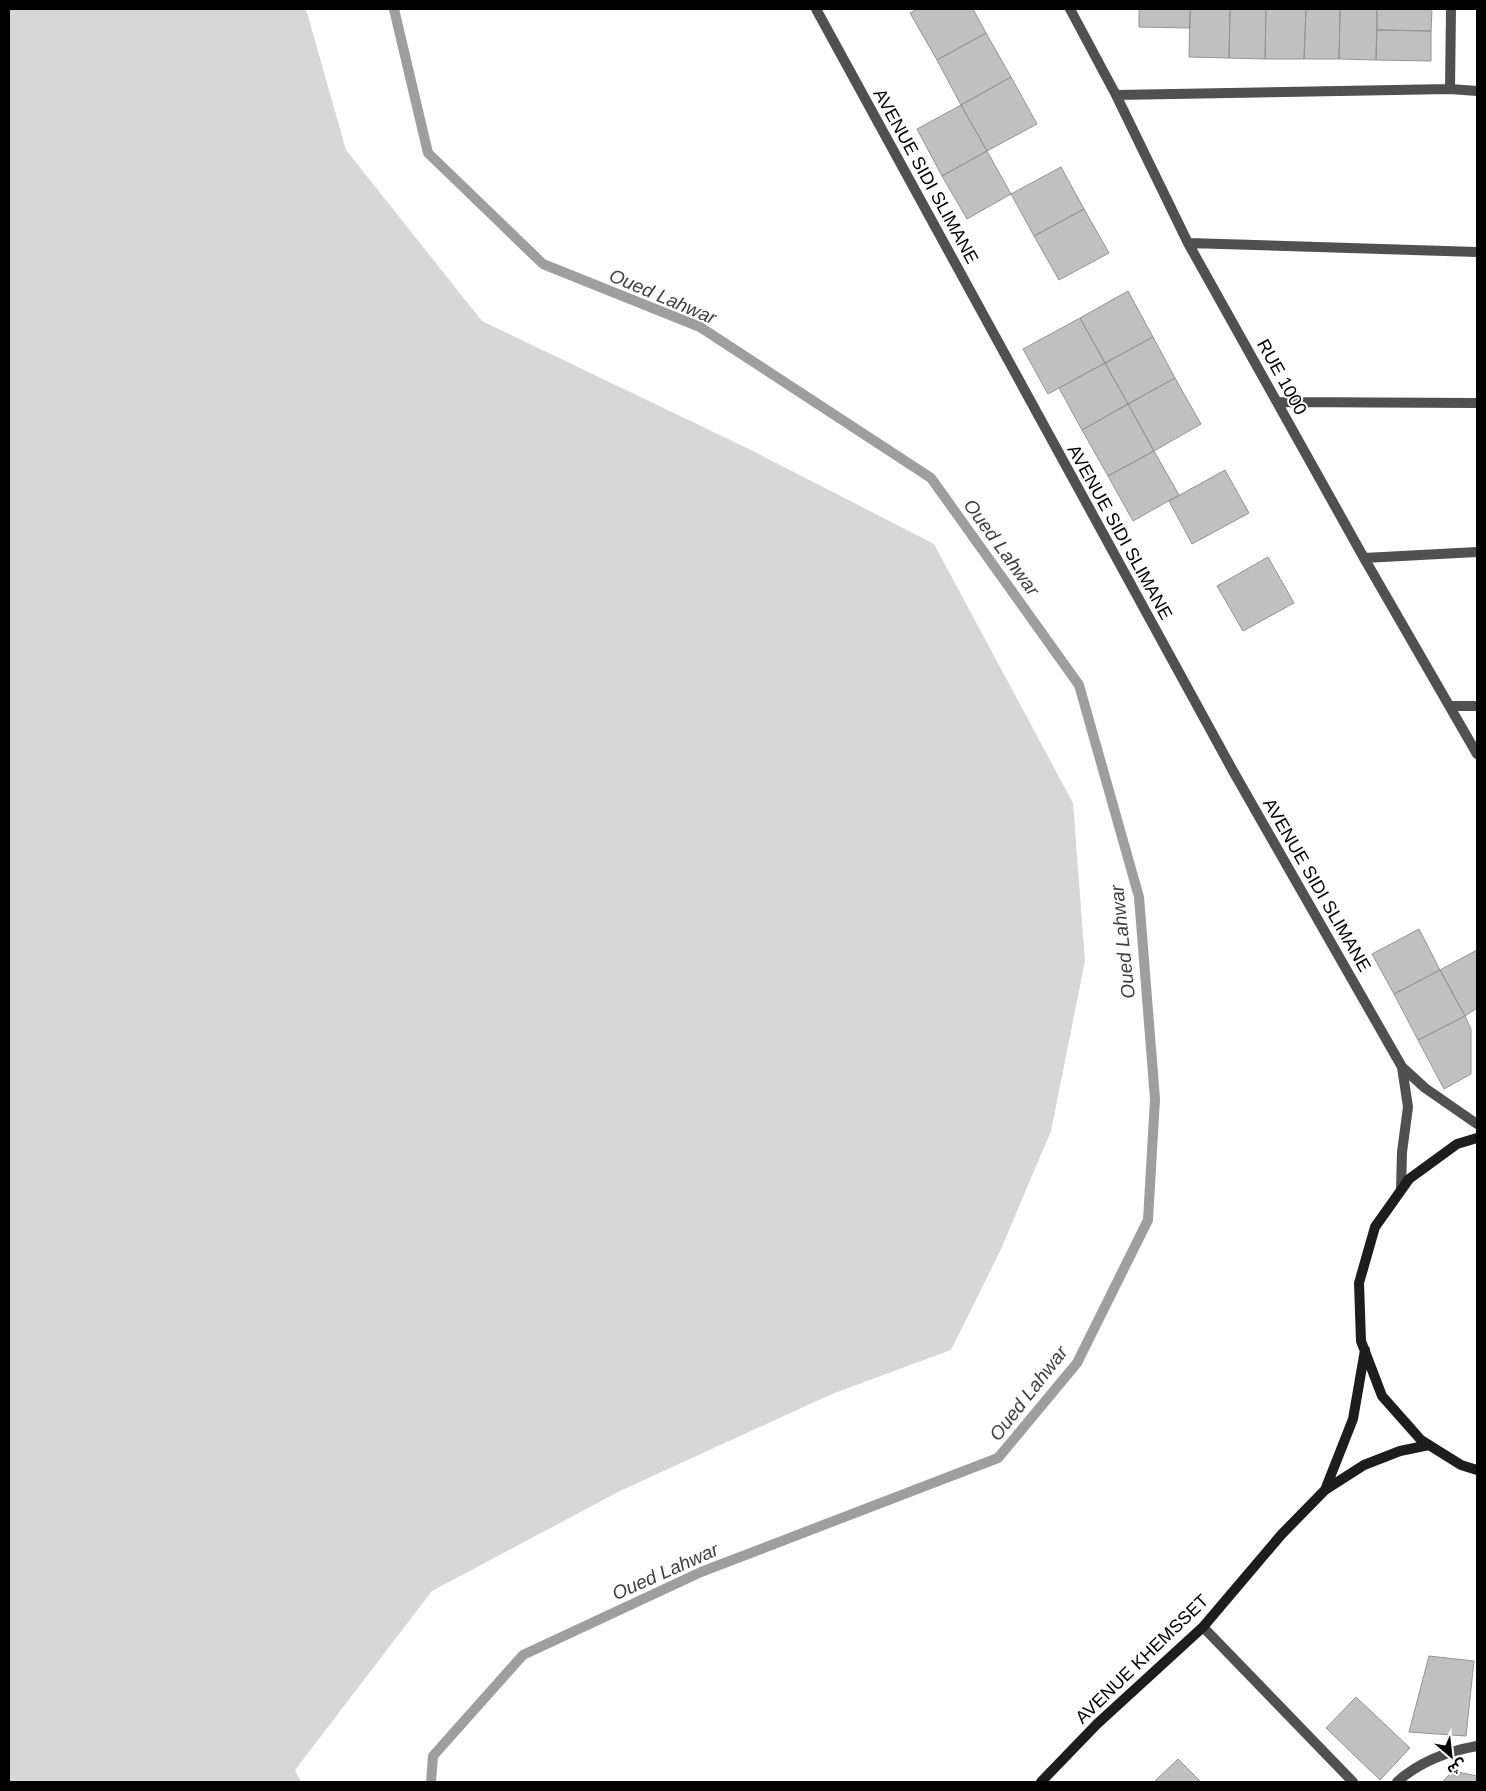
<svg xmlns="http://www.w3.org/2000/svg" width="1486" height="1791" viewBox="0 0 1486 1791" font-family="Helvetica,'Noto Sans Arabic',sans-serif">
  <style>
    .green { fill: #d7d7d7 }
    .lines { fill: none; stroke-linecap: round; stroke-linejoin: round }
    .stream { stroke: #9e9e9e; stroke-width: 10 }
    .building { fill: #c0c0c0; stroke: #949494 }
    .street { stroke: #505050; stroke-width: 10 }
    .secondary { stroke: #1d1d1d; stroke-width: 10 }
    .labels { text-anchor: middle; stroke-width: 4; stroke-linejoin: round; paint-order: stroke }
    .street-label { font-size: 18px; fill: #000; stroke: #fff }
    .water-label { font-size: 19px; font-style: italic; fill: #3f3f3f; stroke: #fff }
  </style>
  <rect width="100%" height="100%" fill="#fff"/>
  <path class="green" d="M9,9H306L346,150L482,321L751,450L934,544L1073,803L1085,961L1051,1131L1001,1249L951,1350L832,1394L620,1491L432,1591L295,1770L301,1782H9Z"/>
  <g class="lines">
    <path class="stream" d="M394,9L428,153L543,264L700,327L931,478L1079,685L1139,897L1155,1099L1148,1220L1077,1363L998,1458L701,1572L523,1655L433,1756L431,1782"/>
  </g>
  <path class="building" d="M918,9H973L986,33L937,60L910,13Z
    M1139,9H1190V28L1139,27Z
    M1190,9H1230L1229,58L1189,57Z
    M1230,9H1266L1265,59L1229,58Z
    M1266,9H1306L1304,59H1265Z
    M1306,9H1340L1339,59H1304Z
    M1340,9H1377L1376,60L1339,59Z
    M1377,9H1432L1431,31L1377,30Z
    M1377,30L1431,31V61L1376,60Z
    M986,33L1011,77L961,105L937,60Z
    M1011,77L1037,124L987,151L961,105Z
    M961,105L987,151L942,176L917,129Z
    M987,151L1011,194L967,219L942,176Z
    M1061,167L1084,209L1034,236L1011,194Z
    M1084,209L1109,253L1059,280L1034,236Z
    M1128,291L1153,337L1105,363L1080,318Z
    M1080,318L1105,363L1048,394L1023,349Z
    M1153,337L1175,378L1128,404L1105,363Z
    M1105,363L1128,404L1082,430L1059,388Z
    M1175,378L1201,424L1154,451L1128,404Z
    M1128,404L1154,451L1108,476L1082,430Z
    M1154,451L1179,495L1133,521L1108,476Z
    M1225,470L1249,513L1192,544L1169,501Z
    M1268,557L1294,603L1243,631L1217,586Z
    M1419,929L1440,970L1394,994L1372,954Z
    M1477,950V1008L1465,1016L1440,970Z
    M1440,970L1465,1016L1418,1040L1394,994Z
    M1465,1016L1471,1029V1074L1444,1089L1418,1040Z
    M1429,1656L1474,1661L1466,1736L1409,1732Z
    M1356,1697L1410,1748L1380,1780L1326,1728Z
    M1178,1759L1201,1782H1154Z
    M1453,1771L1477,1776V1782H1442Z"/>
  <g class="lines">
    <path class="street" d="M816,9L1233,771L1402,1067L1425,1088L1477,1124
      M1070,9L1116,95L1188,243L1364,558L1477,754
      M1450,89L1451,9
      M1116,95L1450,89L1477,91
      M1188,243L1477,252
      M1277,402L1477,403
      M1364,558L1477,552
      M1450,706H1477
      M1401,1189L1402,1152L1408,1107L1402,1067
      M1203,1627L1353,1782
      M1397,1782C1419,1762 1449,1751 1477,1746"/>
    <path class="secondary" d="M1477,1138L1457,1144L1409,1179L1375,1227L1359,1283L1361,1341L1382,1396L1421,1440L1461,1465L1477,1470
      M1325,1490L1353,1419L1365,1350
      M1041,1782L1097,1724L1203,1627L1281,1535L1325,1490L1364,1465L1400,1451L1429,1445"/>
  </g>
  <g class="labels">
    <g class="street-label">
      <text transform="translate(926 176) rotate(61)" y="6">AVENUE SIDI SLIMANE</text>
      <text transform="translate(1282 377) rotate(61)" y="6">RUE 1000</text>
      <text transform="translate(1120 532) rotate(61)" y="6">AVENUE SIDI SLIMANE</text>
      <text transform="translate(1317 885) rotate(60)" y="6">AVENUE SIDI SLIMANE</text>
      <text transform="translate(1142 1659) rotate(-44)" y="6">AVENUE KHEMSSET</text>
    </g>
    <g class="water-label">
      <text transform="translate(663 296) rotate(23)" y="7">Oued Lahwar</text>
      <text transform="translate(1002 547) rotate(54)" y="7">Oued Lahwar</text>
      <text transform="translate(1122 942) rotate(-96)" y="7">Oued Lahwar</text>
      <text transform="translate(1028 1393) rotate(-52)" y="7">Oued Lahwar</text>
      <text transform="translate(665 1571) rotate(-24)" y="7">Oued Lahwar</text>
    </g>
  </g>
  <rect width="1486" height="1791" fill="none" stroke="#000000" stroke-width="20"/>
  <g transform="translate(1451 1756) rotate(152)" stroke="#ffffff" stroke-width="4" paint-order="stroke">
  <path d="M0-4L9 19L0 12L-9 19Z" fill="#000000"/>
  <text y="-8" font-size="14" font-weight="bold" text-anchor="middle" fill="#000000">ش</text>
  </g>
</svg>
